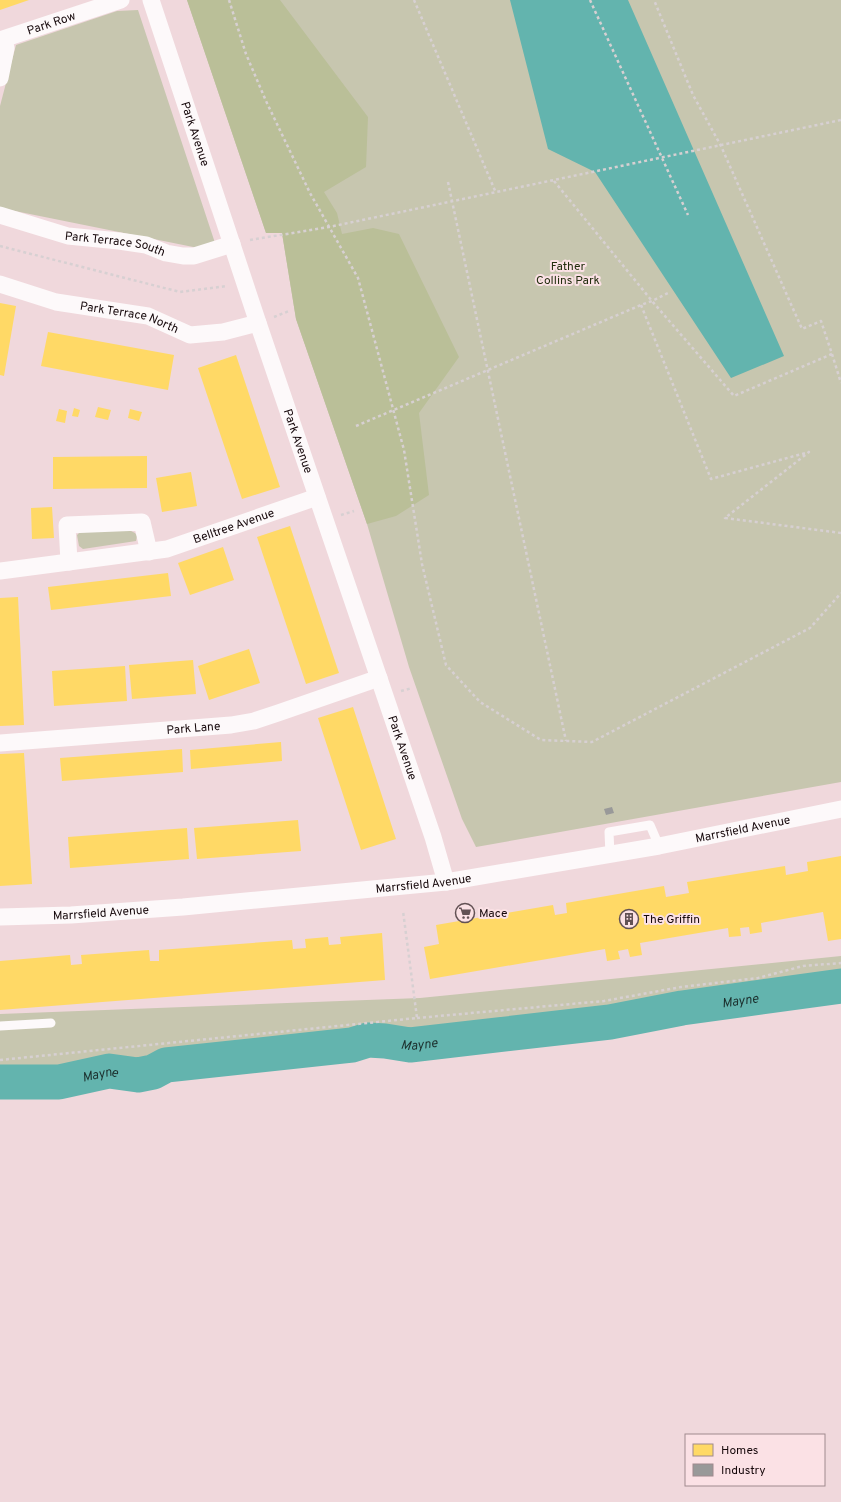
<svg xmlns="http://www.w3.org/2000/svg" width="841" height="1502" viewBox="0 0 841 1502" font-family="Overpass,sans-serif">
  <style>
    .green { fill: #c7c6af }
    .forest { fill: #babf98 }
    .water { fill: #63b4ae }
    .homes { fill: #ffd966 }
    .industry { fill: #999 }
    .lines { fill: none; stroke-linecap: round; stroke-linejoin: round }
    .river { stroke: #63b4ae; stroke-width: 35 }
    .path { stroke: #d7d0d2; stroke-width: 2.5; stroke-dasharray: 3 3; stroke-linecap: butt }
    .service { stroke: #fdf9fa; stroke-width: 9 }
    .minor { stroke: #fdf9fa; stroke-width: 17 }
    .labels { text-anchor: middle; stroke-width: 4; stroke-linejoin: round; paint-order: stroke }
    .street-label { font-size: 12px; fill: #16080b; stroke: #fbe1e5 }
    .park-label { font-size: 12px; fill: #222e0e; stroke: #fbe1e5 }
    .poi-label { font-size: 12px; fill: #16080b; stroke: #fbe1e5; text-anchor: start }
    .water-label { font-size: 13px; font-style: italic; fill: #1c302e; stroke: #fbe1e5 }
  </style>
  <rect width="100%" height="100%" fill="#f0d8dc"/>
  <path class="green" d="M187,0H841V782L476,847L462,819L409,667L367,524L296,319L282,233H266Z
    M138,10L218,252L0,208V106L16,45L117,11Z
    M82,530L131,531L135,533L137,536L136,541L83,549L79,546L77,535Z
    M841,956V969L816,976L447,1038L0,1080V1014L420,998Z"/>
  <path class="forest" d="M187,0H280L368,117L366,167L324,192L337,213L342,234L373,228L399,234L459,357L419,413L429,495L396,516L367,524L296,319L282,233H266Z"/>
  <path class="water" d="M510,0H628L784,356L731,378L595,172L548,149Z"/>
  <path class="homes" d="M0,0H29L0,10Z
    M0,303L16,306L4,376L0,375Z
    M48,332L174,355L168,390L41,366Z
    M236,355L280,487L242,499L198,368Z
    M98,407L111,410L108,420L95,417Z
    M74,408L80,410L78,417L72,416Z
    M59,409L67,411L65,423L56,421Z
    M130,409L142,412L139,421L128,418Z
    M147,456V488L53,489V457Z
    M191,472L197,506L162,512L156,478Z
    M52,507L54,538L32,539L31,508Z
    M290,526L339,673L306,684L257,537Z
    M223,547L234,580L190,595L178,563Z
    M168,573L171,596L51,610L48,587Z
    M18,597L24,725L0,726V598Z
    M249,649L260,683L209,700L198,666Z
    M193,660L196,694L132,699L129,665Z
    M125,666L127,701L54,706L52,671Z
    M353,707L396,839L361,850L318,718Z
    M281,742L282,761L191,769L190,750Z
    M182,749L183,772L62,781L60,758Z
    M24,753L32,884L0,886V754Z
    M298,820L301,851L197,859L194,828Z
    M187,828L189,859L70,868L68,837Z
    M841,856V939L828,941L823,912L761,923L762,932L750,934L749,927L740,928L741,936L729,937L728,928L640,943L642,955L630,957L628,949L618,951L620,959L607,961L605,949L430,979L424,947L439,944L436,925L553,905L555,915L567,913L566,903L664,886L666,897L689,893L687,882L785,866L786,875L808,871L807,862Z
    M382,933L385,980L0,1010V961L70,955L71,965L82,964L81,955L149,950L150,961H159V950L292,940L293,949L306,948L305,939L328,937L329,945L341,944L340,937Z"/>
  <path class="industry" d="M612,807L614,813L606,815L604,809Z"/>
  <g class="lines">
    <path class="river" id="s1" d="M0,1082H59L109,1071L138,1075L153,1072L166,1065L352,1045L368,1040L385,1041L410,1045L610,1022L682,1008L841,986"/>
    <path class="path" d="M229,0L246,54L266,101L310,193L358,278L404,450L422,564L446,665L480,702L541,740L592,742L810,628L841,593
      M414,0L496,193
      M590,0L688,215
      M554,181L652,301L734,396L832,354L821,321L802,329L721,146L693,95L654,0
      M448,182L566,741
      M250,240L329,227L841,120
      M0,246L180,292L227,286
      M641,305L711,479L809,452L725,518L841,533
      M274,317L289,311
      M832,354L841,383
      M356,426L641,305L652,301L670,292
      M341,515L354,511
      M401,691L412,688
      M417,1018L604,1001L681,987L758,978L803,966L841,963
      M0,1060L417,1018L403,911"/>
    <path class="service" d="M610,855L609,832L650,825L659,846
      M0,1026L51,1023"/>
    <g class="minor">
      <path id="s2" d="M151,0L258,323L385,696L433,837L446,882"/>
      <path id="s3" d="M0,40L121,0"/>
      <path d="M0,78L6,48L4,40"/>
      <path id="s4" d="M0,215L68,236L119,241L146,245L166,253L183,256H194L232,244"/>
      <path id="s5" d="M0,284L56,302L148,316L190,335L223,332L258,323"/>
      <path d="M69,562L67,525L142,522L149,552"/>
      <path id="s6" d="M0,571L167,549L317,497"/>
      <path id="s7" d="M0,743L231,725L254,721L278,713L379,678"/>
      <path id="s8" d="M0,917L71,915L183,907L446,882L659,846L841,809"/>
    </g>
  </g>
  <defs>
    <symbol id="supermarket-ring" viewBox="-11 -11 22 22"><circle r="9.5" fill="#fbe1e5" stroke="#625154" stroke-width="1.5"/><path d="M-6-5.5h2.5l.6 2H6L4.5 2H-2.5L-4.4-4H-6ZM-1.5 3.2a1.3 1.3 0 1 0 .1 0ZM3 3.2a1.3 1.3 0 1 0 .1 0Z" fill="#625154"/></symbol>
    <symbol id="building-ring" viewBox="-11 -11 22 22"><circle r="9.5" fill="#fbe1e5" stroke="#625154" stroke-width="1.5"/><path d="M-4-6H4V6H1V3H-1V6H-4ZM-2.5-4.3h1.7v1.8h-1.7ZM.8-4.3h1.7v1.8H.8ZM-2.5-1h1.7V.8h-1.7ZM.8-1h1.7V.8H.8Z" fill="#625154"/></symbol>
  </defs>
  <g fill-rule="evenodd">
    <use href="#supermarket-ring" x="454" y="902" width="22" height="22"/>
    <use href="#building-ring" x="618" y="908" width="22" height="22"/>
  </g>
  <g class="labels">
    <g class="street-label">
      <text dy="4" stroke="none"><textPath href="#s3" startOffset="54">Park Row</textPath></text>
      <text dy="4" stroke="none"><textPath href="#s2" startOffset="141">Park Avenue</textPath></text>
      <text dy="4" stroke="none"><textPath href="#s4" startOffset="119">Park Terrace South</textPath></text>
      <text dy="4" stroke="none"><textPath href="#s5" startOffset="134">Park Terrace North</textPath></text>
      <text dy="4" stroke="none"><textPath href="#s2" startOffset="465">Park Avenue</textPath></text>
      <text dy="4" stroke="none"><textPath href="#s6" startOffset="239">Belltree Avenue</textPath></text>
      <text dy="4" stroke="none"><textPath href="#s7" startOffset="194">Park Lane</textPath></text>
      <text dy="4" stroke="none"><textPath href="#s2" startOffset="789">Park Avenue</textPath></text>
      <text dy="4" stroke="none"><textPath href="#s8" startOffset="749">Marrsfield Avenue</textPath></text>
      <text dy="4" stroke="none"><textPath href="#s8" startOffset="425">Marrsfield Avenue</textPath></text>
      <text dy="4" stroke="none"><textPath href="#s8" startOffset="101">Marrsfield Avenue</textPath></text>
    </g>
    <g class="park-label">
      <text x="568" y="270">Father<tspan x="568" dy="14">Collins Park</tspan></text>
    </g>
    <g class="poi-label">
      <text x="479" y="917">Mace</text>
      <text x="643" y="923">The Griffin</text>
    </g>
    <g class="water-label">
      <text dy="5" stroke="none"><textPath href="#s1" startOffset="749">Mayne</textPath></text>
      <text dy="5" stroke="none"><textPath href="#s1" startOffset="425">Mayne</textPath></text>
      <text dy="5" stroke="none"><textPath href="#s1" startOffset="101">Mayne</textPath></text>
    </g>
  </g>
  <rect x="685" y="1434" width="140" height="52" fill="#fbe1e5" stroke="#9f8a8e"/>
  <rect x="693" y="1444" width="20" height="12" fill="#ffd966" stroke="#9f8a8e"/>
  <text x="721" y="1454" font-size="12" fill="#16080b">Homes</text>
  <rect x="693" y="1464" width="20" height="12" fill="#999999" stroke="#9f8a8e"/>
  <text x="721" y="1474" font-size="12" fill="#16080b">Industry</text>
</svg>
